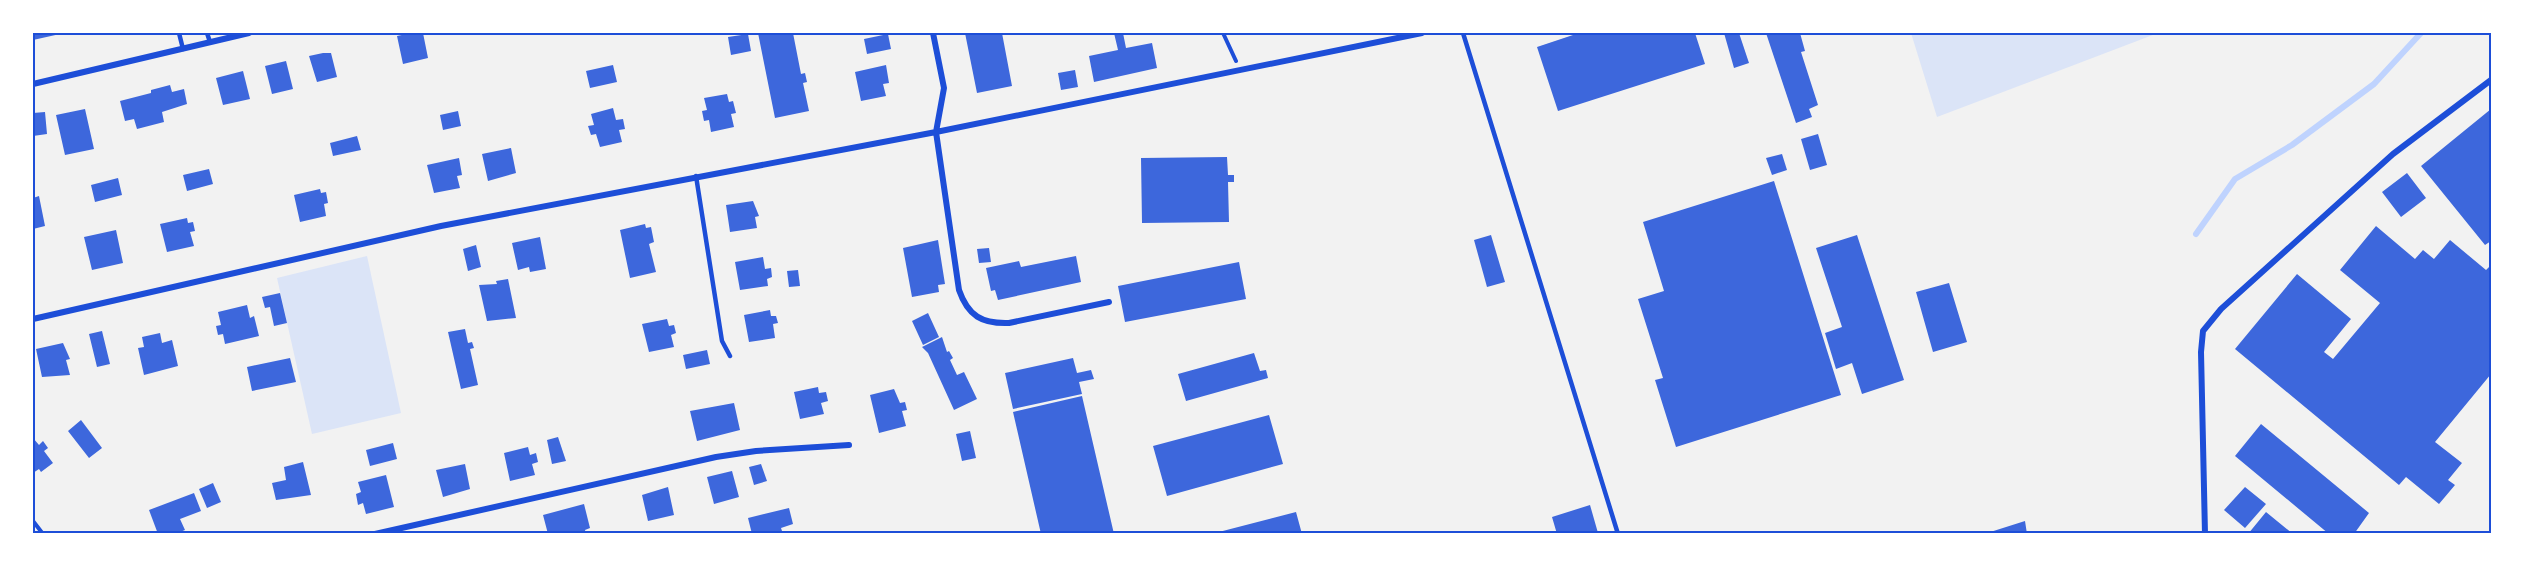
<svg xmlns="http://www.w3.org/2000/svg" width="2524" height="567" viewBox="0 0 2524 567" font-family="Rubik,sans-serif">
  <style>
    .green { fill: #dbe4f7 }
    .lines { fill: none; stroke-linecap: round; stroke-linejoin: round }
    .stream { stroke: #bfd3fe; stroke-width: 6 }
    .building { fill: #3d67dc }
    .path { stroke: #1d4ed8; stroke-width: 4 }
    .service { stroke: #1d4ed8; stroke-width: 4.5 }
    .minor { stroke: #1d4ed8; stroke-width: 6 }
    .neatline { fill: none; stroke: #1d4ed8; stroke-width: 2 }
  </style>
  <rect width="100%" height="100%" fill="#f2f2f2"/>
  <path class="green" d="M1911,33H2158L1937,117Z
    M367,256L401,413L312,434L277,278Z"/>
  <g class="lines">
    <path class="stream" d="M2196,234L2235,179L2292,145L2374,84L2421,33"/>
  </g>
  <path class="building" d="M33,33H60V34L33,40Z
    M411,33H423L428,58L403,64L397,36Z
    M758,33H793L801,74L805,73L807,82L803,83L809,111L775,118Z
    M965,33H1002L1012,86L977,93Z
    M1114,33H1123L1126,48L1152,43L1157,68L1094,82L1089,56L1118,50Z
    M1579,33H1695L1705,64L1558,111L1537,47Z
    M1724,33H1739L1749,63L1734,68Z
    M1766,33H1800L1805,51L1801,52L1818,105L1809,109L1812,117L1796,123Z
    M748,34L751,51L731,55L728,37Z
    M888,34L891,49L867,54L864,39Z
    M323,53H331L337,77L317,82L309,56Z
    M286,61L293,89L272,94L265,66Z
    M613,65L617,82L590,88L586,71Z
    M886,65L889,83L883,84L886,96L861,101L855,72Z
    M1075,70L1078,87L1061,90L1058,73Z
    M243,71L250,99L223,105L216,78Z
    M170,85L172,92L184,89L187,104L162,112L164,122L137,129L134,119L125,121L120,101L151,93V90Z
    M727,94L729,102L733,101L736,113L731,114L734,127L711,132L709,120L704,121L702,111L707,110L704,98Z
    M613,108L616,120L623,119L625,129L619,130L622,142L600,147L596,134L591,135L588,126L594,125L591,114Z
    M85,109L94,149L65,155L56,115Z
    M2491,109V241L2485,245L2421,166Z
    M458,111L461,126L443,130L440,115Z
    M45,112L47,134L33,136V113Z
    M1818,134L1827,165L1810,170L1801,139Z
    M357,136L361,150L333,156L330,143Z
    M511,148L516,173L488,181L482,154Z
    M1782,154L1787,170L1772,175L1766,158Z
    M1227,157L1228,175H1234V182H1228L1229,222L1142,223L1141,158Z
    M459,158L462,175L457,176L460,188L434,193L427,165Z
    M209,169L213,184L187,191L183,175Z
    M2407,173L2426,198L2401,217L2382,192Z
    M118,178L122,195L95,202L91,185Z
    M1774,181L1841,395L1676,447L1655,380L1663,378L1638,299L1664,291L1643,222Z
    M320,189L321,193L326,192L328,203L324,204L326,216L300,222L294,195Z
    M39,196L45,226L33,229V198Z
    M753,201L759,216L755,217L757,228L730,232L726,205Z
    M187,218L188,223L193,222L195,231L190,232L194,246L167,252L160,224Z
    M645,224L646,228L651,227L654,242L649,244L656,272L630,278L620,230Z
    M2376,226L2415,259L2423,250L2434,259L2450,240L2486,270L2491,265V374L2435,442L2462,463L2448,480L2455,485L2439,504L2406,477L2399,485L2235,349L2297,274L2351,319L2324,352L2333,359L2380,303L2340,270Z
    M116,230L123,263L92,270L84,237Z
    M1491,235L1505,282L1487,287L1474,240Z
    M1857,235L1904,380L1862,394L1852,363L1836,369L1825,333L1842,327L1816,248Z
    M540,237L546,269L530,272L529,267L518,270L512,243Z
    M938,240L945,284L938,285L939,292L912,297L903,248Z
    M476,245L481,267L468,271L463,249Z
    M989,248L991,262L979,263L977,249Z
    M1076,256L1081,282L998,300L995,290L991,291L986,268L1019,261L1021,267Z
    M763,257L765,269L771,268L772,277L767,279L768,286L740,290L735,262Z
    M1239,262L1246,299L1125,322L1118,286Z
    M798,270L800,286L789,287L787,271Z
    M508,279L516,318L487,321L479,285L497,284L496,281Z
    M1949,283L1967,342L1933,352L1916,292Z
    M280,293L287,323L274,326L270,307L265,308L262,297Z
    M247,305L250,318L254,316L259,336L225,344L223,334L218,335L216,326L221,325L218,312Z
    M770,310L771,316H776L778,323L773,324L775,338L749,342L744,315Z
    M928,313L939,337L923,345L912,321Z
    M667,319L669,326L674,325L676,333L671,335L674,347L649,352L642,324Z
    M465,329L468,343L472,342L474,348L470,349L478,385L461,389L448,332Z
    M102,331L110,364L97,367L89,334Z
    M160,333L162,343L172,340L178,366L144,375L138,348L144,347L142,337Z
    M942,337L947,352L949,351L953,358L950,360L957,375L964,372L977,399L954,410L928,353L922,347Z
    M63,343L70,359L66,360L70,375L42,377L36,349Z
    M707,350L710,364L686,369L683,355Z
    M1254,353L1260,371L1266,370L1268,378L1186,401L1178,374Z
    M290,358L296,382L252,391L247,367Z
    M1073,358L1077,373L1091,370L1094,379L1079,382L1082,394L1013,409L1005,373Z
    M818,387L819,393L826,392L828,401L821,403L824,414L800,419L794,392Z
    M894,389L900,403L905,402L907,410L902,411L906,426L879,433L870,395Z
    M1082,396L1114,534H1041L1013,412Z
    M734,403L740,430L697,441L690,411Z
    M1269,415L1283,464L1167,496L1153,446Z
    M81,420L102,448L89,458L68,431Z
    M2261,424L2369,513L2354,534H2329L2235,456Z
    M970,431L976,458L962,461L956,434Z
    M558,437L566,461L552,464L547,440Z
    M33,438L39,445L43,441L48,448L44,451L53,463L41,472L39,469L33,473Z
    M393,443L397,459L370,466L366,450Z
    M528,447L530,455L536,453L538,462L532,464L535,475L510,481L504,453Z
    M303,462L311,495L276,500L272,483L286,480L284,467Z
    M465,464L470,489L443,497L436,470Z
    M761,464L767,481L754,485L749,467Z
    M732,471L739,497L714,504L707,477Z
    M386,475L394,507L366,514L363,503L358,505L356,494L361,492L358,482Z
    M213,483L221,502L207,508L199,489Z
    M668,487L674,515L648,521L642,495Z
    M2245,487L2266,504L2245,528L2224,510Z
    M194,493L201,511L180,519L185,530L175,534H158L149,510Z
    M584,504L590,528L585,530L586,534H548L543,515Z
    M1590,505L1598,533L1557,534L1552,517Z
    M789,508L793,524L781,528L783,534H752L748,518Z
    M1296,512L1302,534H1215V533Z
    M2266,512L2293,534H2248Z
    M2025,521L2027,534H1984Z"/>
  <g class="lines">
    <path class="path" d="M1223,33L1236,61
      M33,521L43,534"/>
    <path class="service" d="M179,33L183,49
      M207,33L210,42
      M1463,33L1618,534
      M696,176L722,341L730,356"/>
    <path class="minor" d="M933,33L944,88L936,132L959,290C968,316 982,324 1009,323L1109,302
      M33,84L249,33
      M33,319L441,226L936,132L1422,33
      M375,534L716,457L756,451L849,445
      M2205,534L2201,352L2203,331L2221,309L2393,154L2491,80"/>
  </g>
  <rect width="2524" height="567" fill="none" stroke="#ffffff" stroke-width="69"/>
  <rect x="34" y="34" width="2456" height="498" class="neatline"/>
</svg>
